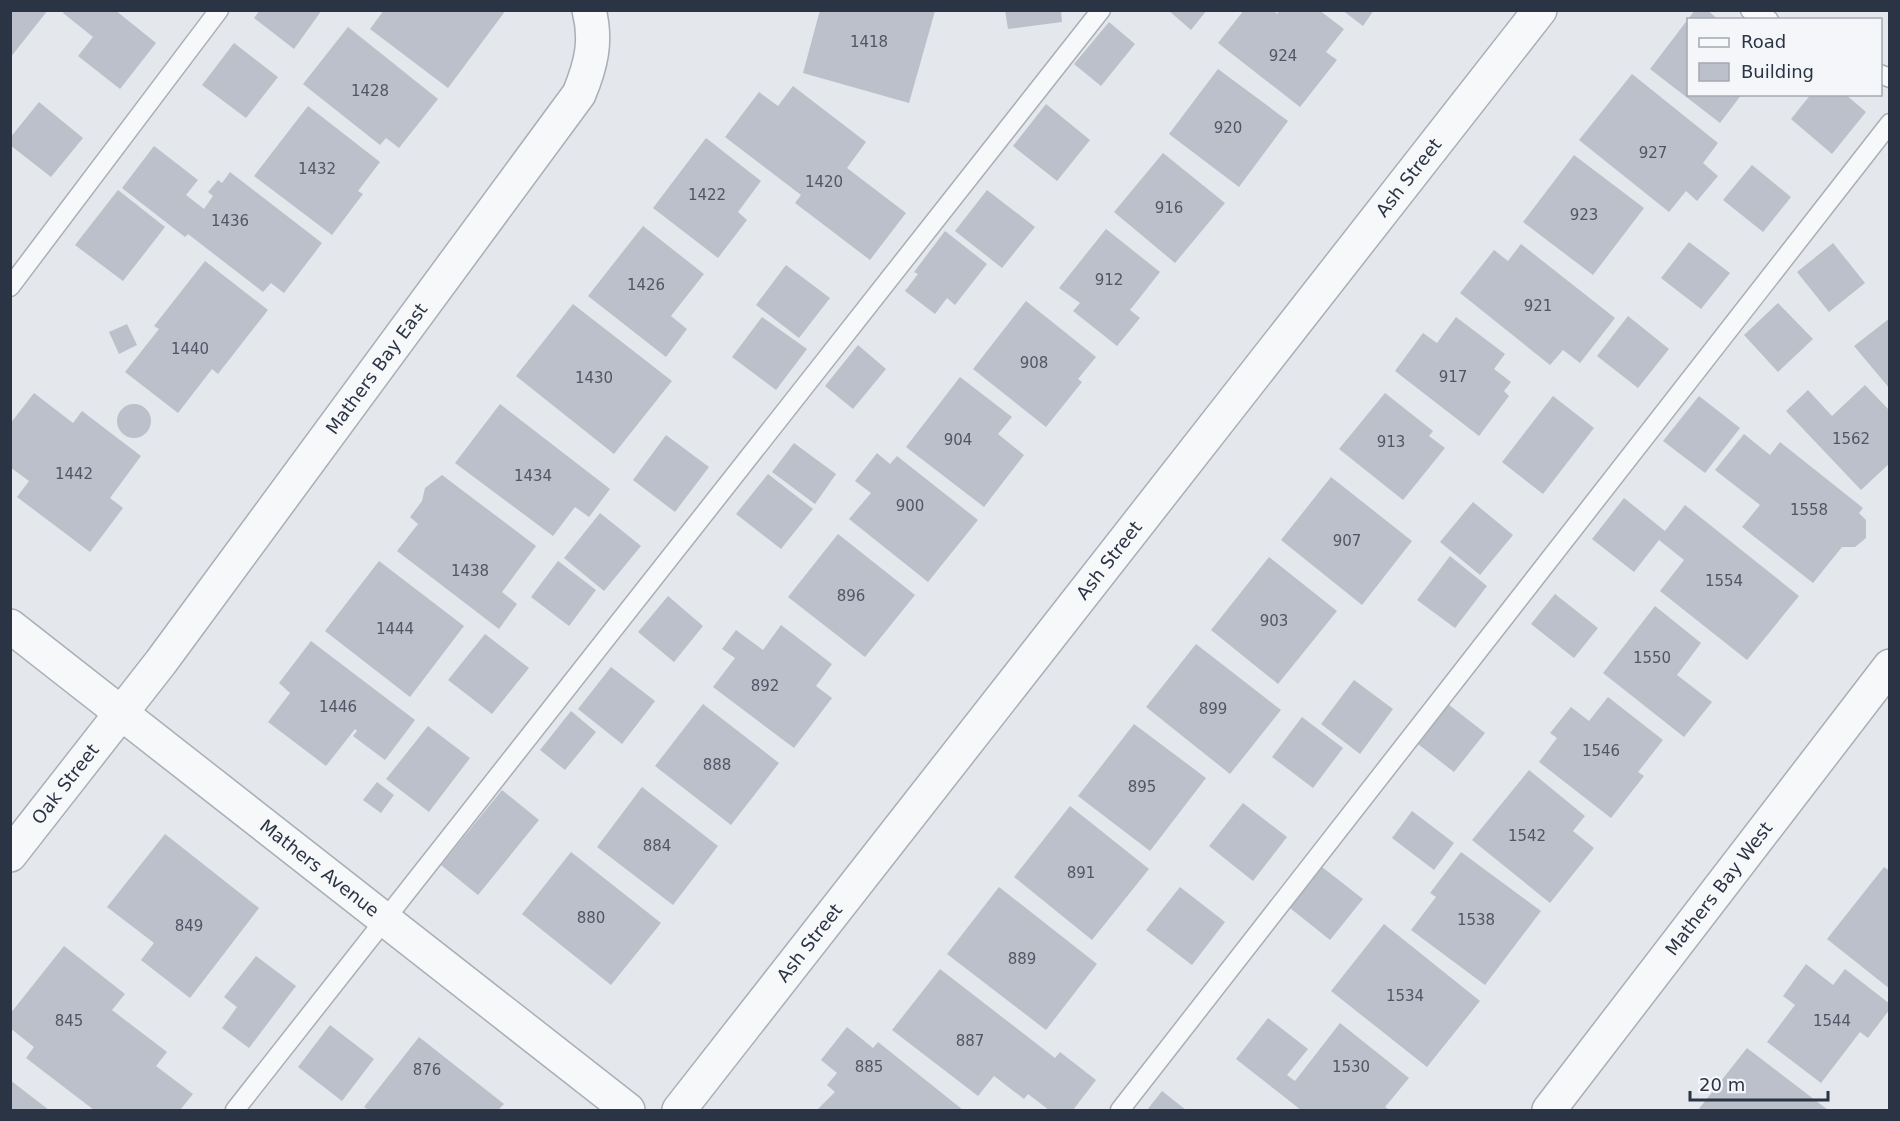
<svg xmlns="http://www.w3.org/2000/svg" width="1900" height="1121" viewBox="0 0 1900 1121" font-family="'DejaVu Sans',sans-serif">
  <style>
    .building { fill: #bbc0ca }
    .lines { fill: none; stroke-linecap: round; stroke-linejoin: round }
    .service-casing { stroke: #a9aeb7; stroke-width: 21 }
    .minor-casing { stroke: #a9aeb7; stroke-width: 36 }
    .service { stroke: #f7f8fa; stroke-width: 18 }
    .minor { stroke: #f7f8fa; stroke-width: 33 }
    .labels { text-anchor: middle; stroke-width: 6; stroke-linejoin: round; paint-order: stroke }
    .number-label { font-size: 15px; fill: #4f5766 }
    .street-label { font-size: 18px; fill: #2b3445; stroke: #f4f6f9 }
  </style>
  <rect width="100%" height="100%" fill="#e4e7ec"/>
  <path class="building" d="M10,10H48L10,58Z
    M65,10H115L156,43L120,89L78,56L93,37L63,13Z
    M260,10H322L294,49L254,18Z
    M384,10H506L448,88L370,29Z
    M820,10L935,11L909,103L803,73Z
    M1005,10H1061L1062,22L1008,29Z
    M1168,10H1207L1191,30Z
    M1244,10H1273L1277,14L1279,10H1319L1344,29L1326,52L1337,60L1300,107L1218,43Z
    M1342,10H1374L1363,26Z
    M1695,10H1707L1719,20H1688V94H1742L1720,123L1650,69Z
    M1109,22L1135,44L1101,86L1074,64Z
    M348,27L438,99L399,148L386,138L380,145L303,84Z
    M234,43L278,77L246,118L202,85Z
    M1218,69L1288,121L1239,187L1169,134Z
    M1632,74L1718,143L1703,163L1718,176L1697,201L1686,191L1669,212L1579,140Z
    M793,86L866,142L847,168L906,213L870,260L795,203L801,195L725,137L759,92L778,106Z
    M1811,94H1845L1866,112L1832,154L1791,119Z
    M39,102L83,138L51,177L10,145V138Z
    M1046,104L1090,140L1057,181L1013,146Z
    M308,106L380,162L358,191L363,194L332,235L254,176Z
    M706,138L761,181L738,212L747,220L718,258L653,208Z
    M154,146L198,180L186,195L204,209L213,196L208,192L218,180L222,183L230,172L322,243L284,293L271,283L263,292L188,234L185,237L122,188Z
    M1163,153L1225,203L1175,263L1114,212Z
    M1574,155L1644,208L1593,275L1523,222Z
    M1752,165L1791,197L1763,232L1723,200Z
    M118,190L165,227L123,281L75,245Z
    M987,190L1035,227L1002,268L955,231Z
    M643,226L704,274L671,316L687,329L666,357L588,296Z
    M1106,229L1160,272L1130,310L1140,318L1117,346L1073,311L1080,303L1059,288Z
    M945,231L987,264L955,305L947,298L935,314L905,291L918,274L914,272Z
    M1689,242L1730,273L1701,309L1661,278Z
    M1833,243L1865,283L1829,312L1797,272Z
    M1521,244L1615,318L1580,363L1563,350L1550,365L1460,293L1494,250L1508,261Z
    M205,261L268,310L218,374L212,369L178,413L125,372L159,329L154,326Z
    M786,265L830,298L799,338L756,305Z
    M1026,301L1096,357L1078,379L1082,382L1046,427L973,369Z
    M1778,303L1813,339L1778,372L1744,335Z
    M573,304L672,381L614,454L516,376Z
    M1628,316L1669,349L1638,388L1597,356Z
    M762,317L807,349L776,390L732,357Z
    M1456,317L1505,354L1494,369L1511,382L1504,391L1509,396L1479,436L1395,371L1423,333L1437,343Z
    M1890,318V389L1854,346Z
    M127,324L137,345L119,354L109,332Z
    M858,345L886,369L853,409L825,386Z
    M960,377L1012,417L998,434L1024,455L984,507L906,447Z
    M1865,385L1890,411V463L1861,490L1786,411L1808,390L1832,416Z
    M34,393L73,423L82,411L141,456L110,498L123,508L90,552L17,497L29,481L10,467V424Z
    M1385,393L1433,431L1429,436L1445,448L1403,500L1339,449Z
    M1553,396L1594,428L1543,494L1502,462Z
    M1699,396L1740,428L1705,473L1663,441Z
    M500,404L610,489L589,517L575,507L553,536L455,463Z
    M117 421a17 17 0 1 1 34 0a17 17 0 1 1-34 0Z
    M1744,434L1770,455L1780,442L1863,508L1859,513L1866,520V538L1855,547H1842L1813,583L1742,527L1760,505L1715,470Z
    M666,435L709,467L675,512L633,480Z
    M794,443L836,474L815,504L772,472Z
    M877,453L890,464L897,456L978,520L928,582L849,519L871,493L855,481Z
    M768,474L813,509L781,549L736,514Z
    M442,475L536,546L502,592L517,604L499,629L397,551L418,524L410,517L422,501L425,488Z
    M1331,477L1412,541L1362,605L1281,540Z
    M1624,498L1665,531L1685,505L1799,596L1747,660L1660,591L1684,560L1659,540L1634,572L1592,539Z
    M1473,502L1513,535L1480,575L1440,542Z
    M600,513L641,546L604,591L564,558Z
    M838,534L915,595L865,657L788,597Z
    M1450,556L1487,586L1455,628L1417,600Z
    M1269,557L1337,611L1278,684L1211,630Z
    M379,561L464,626L410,697L325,631Z
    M558,561L596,590L569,626L531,597Z
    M1555,594L1598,628L1574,658L1531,624Z
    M668,596L703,626L674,662L638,632Z
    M1655,606L1701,643L1677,675L1712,702L1684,737L1603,673Z
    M781,625L832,664L816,686L832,698L794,748L713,687L735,658L722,649L736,630L763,650Z
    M485,634L529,668L492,714L448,680Z
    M311,641L415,720L385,760L353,736L357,731L355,729L326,766L268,722L290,693L279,683Z
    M1196,644L1281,710L1230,774L1146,707Z
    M611,667L655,701L622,744L578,709Z
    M1354,680L1393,709L1360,754L1321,724Z
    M1608,697L1663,740L1638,772L1644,776L1611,818L1539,762L1557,738L1550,733L1571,707L1589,721Z
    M703,704L779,763L731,825L655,766Z
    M1448,704L1485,733L1454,772L1418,744Z
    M571,711L596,732L565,770L540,750Z
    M1302,717L1343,748L1313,788L1272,757Z
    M1134,724L1206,778L1150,851L1078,796Z
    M428,726L470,758L429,812L386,779Z
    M1529,770L1585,816L1573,831L1594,848L1550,903L1472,840Z
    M377,782L394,795L381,813L363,800Z
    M642,787L718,846L673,905L597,847Z
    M502,790L539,820L478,895L441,865Z
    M1243,803L1287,837L1253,881L1209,846Z
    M1070,806L1149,869L1092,940L1014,877Z
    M1412,811L1454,843L1434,870L1392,838Z
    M165,834L259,908L190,998L141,960L154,943L107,907Z
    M571,852L661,923L611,985L522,914Z
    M1461,852L1541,911L1485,985L1411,930L1436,897L1430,893Z
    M1322,867L1363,899L1330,940L1290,908Z
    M1884,867L1890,871V989L1827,939Z
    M999,887L1097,964L1046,1030L947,954Z
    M1180,887L1225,922L1192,965L1146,930Z
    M1384,924L1480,1001L1427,1067L1331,991Z
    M64,946L125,994L112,1010L167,1052L156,1066L193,1094L180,1110H94L26,1058L34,1047L10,1028V1014Z
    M256,956L296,986L249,1048L222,1028L237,1007L224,997Z
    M1806,964L1833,985L1845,969L1890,1004V1009L1868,1038L1860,1032L1821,1083L1767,1042L1795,1005L1783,996Z
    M940,969L1055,1058L1060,1052L1096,1080L1073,1110H1049L1028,1094L1024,1099L994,1076L978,1096L892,1030Z
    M1268,1018L1308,1049L1287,1075L1295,1081L1340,1023L1409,1078L1385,1107L1390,1110H1301L1236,1059Z
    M330,1025L374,1059L342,1101L298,1067Z
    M847,1027L873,1048L878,1042L963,1110H817L835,1092L827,1085L837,1073L821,1060Z
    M419,1037L504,1104L498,1110H369L364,1107Z
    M1747,1048L1828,1110H1698Z
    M10,1080L49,1110H10Z
    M1162,1091L1186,1110H1147Z"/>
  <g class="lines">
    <defs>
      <path id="service" d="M1750,10L1769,20
        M1880,74L1890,78
        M10,287L219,10
        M235,1110L1101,10
        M1120,1110L1890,123"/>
      <g id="minor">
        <path id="s1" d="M10,626L628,1110"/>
        <path id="s2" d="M10,855L161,662L579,94C591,65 597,41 589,10"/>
        <path id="s3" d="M679,1110L1540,10"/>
        <path id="s4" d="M1549,1110L1890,666"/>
      </g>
    </defs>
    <use href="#service" class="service-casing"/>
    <use href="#minor" class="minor-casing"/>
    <use href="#service" class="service"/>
    <use href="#minor" class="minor"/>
  </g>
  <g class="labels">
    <g class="number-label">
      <text x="869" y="47">1418</text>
      <text x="1283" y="61">924</text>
      <text x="370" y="96">1428</text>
      <text x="1228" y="133">920</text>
      <text x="1653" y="158">927</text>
      <text x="317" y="174">1432</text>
      <text x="824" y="187">1420</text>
      <text x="707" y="200">1422</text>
      <text x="1169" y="213">916</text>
      <text x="1584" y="220">923</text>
      <text x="230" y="226">1436</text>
      <text x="1109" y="285">912</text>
      <text x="646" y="290">1426</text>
      <text x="1538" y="311">921</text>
      <text x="190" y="354">1440</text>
      <text x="1034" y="368">908</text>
      <text x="1453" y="382">917</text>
      <text x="594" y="383">1430</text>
      <text x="1851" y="444">1562</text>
      <text x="958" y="445">904</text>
      <text x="1391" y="447">913</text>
      <text x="74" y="479">1442</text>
      <text x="533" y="481">1434</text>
      <text x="910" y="511">900</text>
      <text x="1809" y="515">1558</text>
      <text x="1347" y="546">907</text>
      <text x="470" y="576">1438</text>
      <text x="1724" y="586">1554</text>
      <text x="851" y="601">896</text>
      <text x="1274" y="626">903</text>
      <text x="395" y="634">1444</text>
      <text x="1652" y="663">1550</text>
      <text x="765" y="691">892</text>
      <text x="338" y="712">1446</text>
      <text x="1213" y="714">899</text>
      <text x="1601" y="756">1546</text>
      <text x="717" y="770">888</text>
      <text x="1142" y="792">895</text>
      <text x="1527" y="841">1542</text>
      <text x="657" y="851">884</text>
      <text x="1081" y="878">891</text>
      <text x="591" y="923">880</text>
      <text x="1476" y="925">1538</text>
      <text x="189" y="931">849</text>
      <text x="1022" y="964">889</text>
      <text x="1405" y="1001">1534</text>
      <text x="69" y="1026">845</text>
      <text x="1832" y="1026">1544</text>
      <text x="970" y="1046">887</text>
      <text x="869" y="1072">885</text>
      <text x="1351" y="1072">1530</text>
      <text x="427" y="1075">876</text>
    </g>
    <g class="street-label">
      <text dy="6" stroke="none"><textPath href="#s3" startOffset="1184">Ash Street</textPath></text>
      <text dy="6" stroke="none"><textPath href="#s2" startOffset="609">Mathers Bay East</textPath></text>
      <text dy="6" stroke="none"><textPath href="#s3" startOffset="698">Ash Street</textPath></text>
      <text dy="6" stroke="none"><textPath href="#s2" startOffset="90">Oak Street</textPath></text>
      <text dy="6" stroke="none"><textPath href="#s1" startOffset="393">Mathers Avenue</textPath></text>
      <text dy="6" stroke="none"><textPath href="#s4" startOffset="279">Mathers Bay West</textPath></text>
      <text dy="6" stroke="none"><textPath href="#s3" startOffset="212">Ash Street</textPath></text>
    </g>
  </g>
  <rect width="1900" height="1121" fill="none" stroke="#2b3445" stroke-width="24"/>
  <rect x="1687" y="18" width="195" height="78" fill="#f4f6f9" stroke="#a4a8b1" stroke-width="1.5"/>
  <rect x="1699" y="38" width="30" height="9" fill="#f7f8fa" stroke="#a4a8b1" stroke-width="1.5"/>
  <text x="1741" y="48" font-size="18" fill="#2b3445">Road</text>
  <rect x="1699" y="63" width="30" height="18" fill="#bbc0ca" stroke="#a4a8b1" stroke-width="1.5"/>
  <text x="1741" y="78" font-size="18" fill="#2b3445">Building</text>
  <path d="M1690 1091v9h138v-9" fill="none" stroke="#2b3445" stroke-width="3"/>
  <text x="1699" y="1091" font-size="18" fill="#2b3445" stroke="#f4f6f9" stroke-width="4.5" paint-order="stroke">20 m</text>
</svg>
